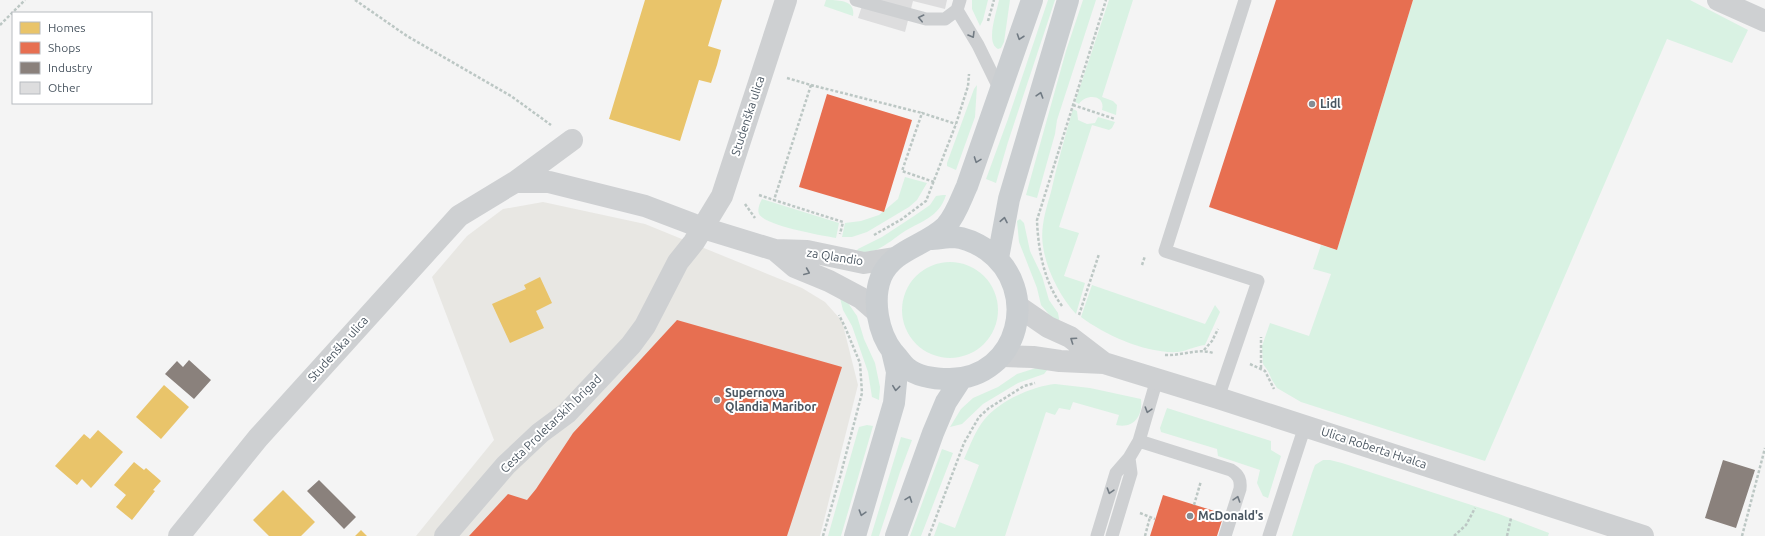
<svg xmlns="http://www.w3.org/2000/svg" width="1765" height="536" viewBox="0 0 1765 536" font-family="Ubuntu,sans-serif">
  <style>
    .commercial { fill: #e8e7e3 }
    .green { fill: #d9f2e3 }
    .homes { fill: #e9c46a }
    .shops { fill: #e76f51 }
    .industry { fill: #8a817c }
    .building { fill: #ddddde }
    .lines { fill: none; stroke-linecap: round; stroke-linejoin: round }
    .path { stroke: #bcc7c4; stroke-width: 2.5; stroke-dasharray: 3 2; stroke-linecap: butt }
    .service { stroke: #ced0d2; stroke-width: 13 }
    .minor { stroke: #ced0d2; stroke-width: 22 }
    .primary { stroke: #caced1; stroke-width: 22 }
    .oneway { stroke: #727b83 }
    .oneway2 { stroke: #707a83 }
    .poi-dot { fill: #868d94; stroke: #fff; stroke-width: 1.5 }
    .labels { text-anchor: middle; stroke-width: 4; stroke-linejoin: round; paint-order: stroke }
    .poi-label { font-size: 12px; font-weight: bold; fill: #4a5661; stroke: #fff; text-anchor: start }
    .street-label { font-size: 12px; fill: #4a5661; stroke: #fff }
  </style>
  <rect width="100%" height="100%" fill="#f4f4f4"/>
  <path class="commercial" d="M543,202L645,224L802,288L825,302L842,321L858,385L820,536H416L494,440L432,277L467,236L503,209Z"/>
  <path class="green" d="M826,0C838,0 856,0 853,16L824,6Z
    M972,0H988L983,20L980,26L972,9Z
    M999,0H1010L1004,42L1001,48L998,49C985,43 997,11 999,0Z
    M1048,0H1055L1008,142L996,183L986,179L1008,119Z
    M1083,0H1096L1057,120L1055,134L1037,198L1026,195L1066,51Z
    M1109,0H1133L1102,97L1113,101L1117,105L1116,115L1102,110C1106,95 1086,93 1079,104L1075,102Z
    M1413,0H1690L1748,30L1732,63L1667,39L1485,461L1301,402L1277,388L1272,380L1268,371L1263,364L1262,346L1270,323L1309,336L1331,274L1313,269L1321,245L1337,250Z
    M977,85L975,117L956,170L947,166V163L974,89Z
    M1073,109L1077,111L1078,120L1087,124L1095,123L1098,117L1115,122L1112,128L1109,130L1092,125L1059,227L1079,233L1064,276L1085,283L1076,314C1060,297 1046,269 1043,246C1040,228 1046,209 1051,192C1057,164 1065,137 1073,109Z
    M905,177L927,183L917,200L909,207L867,232L852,237H842L845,223L861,221L879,215L898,199Z
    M943,195H946C939,217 922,221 905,231C896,237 887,245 876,250C870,252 862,252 855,253L858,249L882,237L914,216L930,205L936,196Z
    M762,199L839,223L836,238C821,235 766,226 759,214C757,209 760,203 762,199Z
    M1020,219L1024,223L1030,251L1042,276L1049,300L1058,313L1060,324L1053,319L1041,305L1037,288L1019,242L1017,221Z
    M902 310a48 48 0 1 1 96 0a48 48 0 1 1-96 0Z
    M1092,285L1205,324L1215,305L1220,312L1205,345C1195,346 1187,351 1178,352C1147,354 1105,335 1081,317Z
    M840,298L846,300L857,316L864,339L875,363L880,387L879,400L872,397L868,372L852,326L843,310Z
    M1036,368L1048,369L1044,374L1018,383L983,404L962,424L950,427L961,409L973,398L998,387L1017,374Z
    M1055,384L1090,388L1141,399C1143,416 1134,429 1116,425L1119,415L1073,402L1070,410L1059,408L1055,415L1046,412L1005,536H934L939,522L955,528L979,465L964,459C970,446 975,431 984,420C998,402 1032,386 1055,384Z
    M1167,408L1271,441V450L1281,456L1268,498L1263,496L1257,483L1260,470L1218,456L1217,449L1161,432L1160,428Z
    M867,425L873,426L841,536H828L859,427Z
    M901,437L912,440L900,472L879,536H871Z
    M942,449L953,453L921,536H910Z
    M1323,460H1330L1342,463L1499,514L1549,533L1548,536H1292L1312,473L1315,465Z"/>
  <path class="homes" d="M645,0H722L708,46L721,50L717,65L711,83L699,80L680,141L609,119Z
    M540,277L552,303L536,311L544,328L510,343L492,304L526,289L524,285Z
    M164,385L189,407L161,439L136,417Z
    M98,430L123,452L91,488L82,479L77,485L55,466L84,434L90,439Z
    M134,462L144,470L146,468L161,481L153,490L155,491L132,520L116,507L126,495L114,485Z
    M283,490L315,522L301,536H269L253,520Z
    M361,530L367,536H355Z"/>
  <path class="shops" d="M1276,0H1413L1337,250L1209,207Z
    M827,94L912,120L884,212L799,187Z
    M677,320L842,367L787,536H469L508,494L527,500L536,489L573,433Z
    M1163,495L1224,514L1217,536H1150Z"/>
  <path class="industry" d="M189,360L211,380L194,399L165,374L177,361L183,367Z
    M1723,460L1755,470L1736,528L1705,518Z
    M319,480L356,517L344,529L307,491Z"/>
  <path class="building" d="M864,0H947L945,9L913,1L905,32L858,18Z"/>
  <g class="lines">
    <path class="path" d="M355,0L407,36L511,96L551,125
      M988,21L994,0
      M0,25L25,0
      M787,78L811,85L922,113
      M811,85L774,200L843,222L840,234
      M1073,105L1115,119
      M934,182L902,171L922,113L956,124
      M759,195L774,200
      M745,204L755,218
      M874,235L902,219L926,201L956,124L968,86L969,74
      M1142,265L1145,256
      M1062,306C1044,282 1038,249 1037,220L1106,0
      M1079,315L1099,254
      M1204,350L1212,341L1218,329
      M1165,355C1182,356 1197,348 1213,353
      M1250,364L1265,371L1274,389
      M1261,368V337
      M1194,505L1201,481
      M1140,513L1155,519
      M823,536L840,477L862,393L860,363L845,327L839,315
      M929,536L964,443L979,417L989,408L1024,386L1035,383
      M1145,536L1150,517
      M1454,536L1466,525L1475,508
      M1507,536L1511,518
      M1742,536L1765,448"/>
    <path class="service" d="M856,0L926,19H945L957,10
      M960,0L957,10L978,45L1001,92
      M1218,398L1258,281L1165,251L1245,0
      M1139,441L1231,470C1239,475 1241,480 1240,489L1225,536
      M1097,536L1116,473L1129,458L1139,441L1157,379
      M1112,536L1131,473L1129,458
      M1269,536L1305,426"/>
    <path class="minor" d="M1718,0L1765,21
      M515,182H549L645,206L703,228L775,250L807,251L864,263L894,258
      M775,250L795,267L829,281L861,298L877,312
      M1019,307L1048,327L1070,337L1104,363
      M1003,356L1033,357L1060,361L1104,363L1218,398L1643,536
      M179,536L258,438L459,216L515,182L572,140
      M445,536L506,465L540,433L567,413L631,345L645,326L678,262L694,242L722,196L786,0"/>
    <path class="primary" d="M930,239C937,239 946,237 954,237C965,238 978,244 987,250C1041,289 1020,378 950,379C937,379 918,377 907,368C902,364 898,357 893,352C878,333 872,300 881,277C893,249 926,246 946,226C956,215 961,199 967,186L1032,0
      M998,258L1009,199L1068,0
      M855,536L894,403L897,372L892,351
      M896,536L933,433L946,402L961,379"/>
  </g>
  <defs><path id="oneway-chevron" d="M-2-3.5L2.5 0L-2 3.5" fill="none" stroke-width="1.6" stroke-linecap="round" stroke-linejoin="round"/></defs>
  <g class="oneway">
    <use href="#oneway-chevron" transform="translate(921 18) rotate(-167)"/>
    <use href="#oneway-chevron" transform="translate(972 35) rotate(59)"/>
    <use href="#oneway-chevron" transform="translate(807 272) rotate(23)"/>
    <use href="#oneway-chevron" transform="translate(1073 340) rotate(-146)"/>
    <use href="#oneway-chevron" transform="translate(1148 410) rotate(107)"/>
    <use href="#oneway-chevron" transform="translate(1110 491) rotate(107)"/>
    <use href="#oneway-chevron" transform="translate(1237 499) rotate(-72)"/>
  </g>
  <g class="oneway2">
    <use href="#oneway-chevron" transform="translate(1020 37) rotate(109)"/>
    <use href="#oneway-chevron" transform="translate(1040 95) rotate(-73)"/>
    <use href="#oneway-chevron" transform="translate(977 160) rotate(110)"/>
    <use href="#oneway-chevron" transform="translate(1004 220) rotate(-79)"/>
    <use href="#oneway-chevron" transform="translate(896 388) rotate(97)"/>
    <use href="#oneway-chevron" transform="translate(909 499) rotate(-70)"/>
    <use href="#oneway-chevron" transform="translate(862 513) rotate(107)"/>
  </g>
  <g class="poi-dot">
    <circle cx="1312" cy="104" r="4"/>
    <circle cx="717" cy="400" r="4"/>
    <circle cx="1190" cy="516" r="4"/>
  </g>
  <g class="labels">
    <g class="poi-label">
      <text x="1320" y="108">Lidl</text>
      <text x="725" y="397">Supernova<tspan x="725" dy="14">Qlandia Maribor</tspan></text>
      <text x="1198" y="520">McDonald's</text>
    </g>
    <g class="street-label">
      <text transform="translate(748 116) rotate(-72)" y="4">Studenška ulica</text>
      <text transform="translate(835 257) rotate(9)" y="4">za Qlandio</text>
      <text transform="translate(338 349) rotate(-48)" y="4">Studenška ulica</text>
      <text transform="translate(551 424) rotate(-44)" y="4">Cesta Proletarskih brigad</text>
      <text transform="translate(1374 448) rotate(18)" y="4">Ulica Roberta Hvalca</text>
    </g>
  </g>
  <rect x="12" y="12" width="140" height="92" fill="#ffffff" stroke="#b7bbc0"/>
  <rect x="20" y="22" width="20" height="12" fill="#e9c46a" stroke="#b7bbc0"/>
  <text x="48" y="32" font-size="12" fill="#4a5661">Homes</text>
  <rect x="20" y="42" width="20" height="12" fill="#e76f51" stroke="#b7bbc0"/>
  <text x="48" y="52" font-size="12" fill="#4a5661">Shops</text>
  <rect x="20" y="62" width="20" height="12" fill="#8a817c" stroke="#b7bbc0"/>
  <text x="48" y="72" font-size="12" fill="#4a5661">Industry</text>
  <rect x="20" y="82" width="20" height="12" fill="#ddddde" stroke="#b7bbc0"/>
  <text x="48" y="92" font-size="12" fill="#4a5661">Other</text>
</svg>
